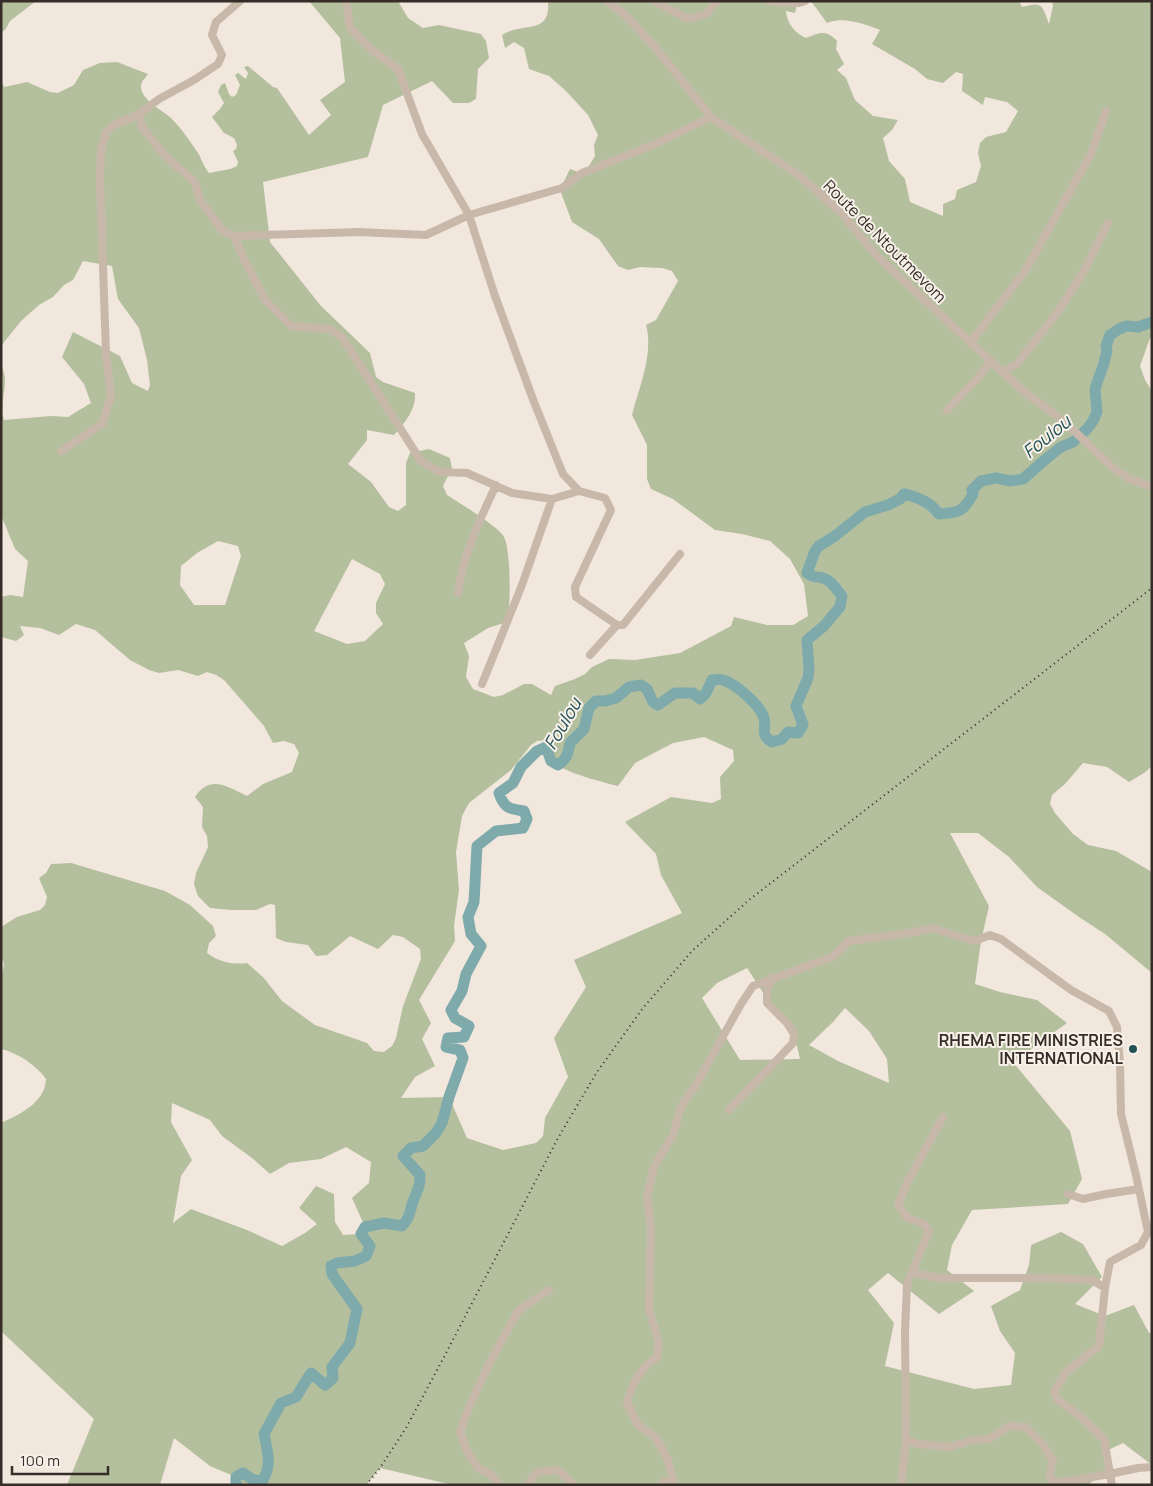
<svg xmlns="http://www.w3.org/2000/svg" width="1153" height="1486" viewBox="0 0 1153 1486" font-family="Manrope,sans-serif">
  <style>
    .green { fill: #b4bf9e; fill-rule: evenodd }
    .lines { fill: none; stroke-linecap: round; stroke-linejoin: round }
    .river { stroke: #7eaaac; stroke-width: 11 }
    .minor { stroke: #c8b8aa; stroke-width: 8 }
    .rail { stroke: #362d29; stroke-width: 2; stroke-dasharray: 1 4; stroke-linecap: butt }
    .poi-dot { fill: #215155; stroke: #f8f1e9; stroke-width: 2 }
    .labels { text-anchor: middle; stroke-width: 4; stroke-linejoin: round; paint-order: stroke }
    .street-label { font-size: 16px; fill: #362d29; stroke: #f8f1e9 }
    .poi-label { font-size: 16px; font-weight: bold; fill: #362d29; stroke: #f8f1e9; text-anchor: end }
    .water-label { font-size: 18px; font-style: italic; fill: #215155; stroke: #f8f1e9 }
  </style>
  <rect width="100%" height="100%" fill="#f1e7dd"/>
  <path class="green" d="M1,1H36L10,21L5,30L1,32Z
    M309,1H398L408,18L423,28L439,25L481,34L486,41L489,58L478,69L476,99L469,103H453L432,81L383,105L368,157L263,182L270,242L321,306L370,353L376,377L383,382L415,393C416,410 405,422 394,435L367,430V440L348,464L371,482L389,507L398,511L406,505V463L410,453L429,449L450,458L452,468L443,486L447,495C459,503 498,526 504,537C511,551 511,607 507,622L488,628L464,643L469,656L466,677L473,689L494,697L503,695L524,684H532L551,695L555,686L575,679L585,674L592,667L609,659L635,660L680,653L731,626L734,617L767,625H793L808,616L804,584L790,559L770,541L742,534L715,530L673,499L651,489L647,479V445L632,415C639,387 654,354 646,325L656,320L678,281L672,271L662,268L640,267L628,270L618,266L599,239L572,222L560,190L570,169L581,173L589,166L595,156L594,145L598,135L588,115L566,91L549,76L529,69L524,48L514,42L505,48L502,35C523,21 551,36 548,1H798L795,13L786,11C787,24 795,33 806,38C820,33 825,29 837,41L836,49L844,64L837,70L846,78L855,100L873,116L898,120L892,130L883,138L889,161L905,179L910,202L943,216V204L955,199L957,190L976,182L981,166L978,153L980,143L986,137L1006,132L1018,111L1007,102L985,97L983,105L962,91L963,74L956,72L943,83L927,79L915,69L872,44L880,30C866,24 841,16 827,23L811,1H1019L1022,7C1043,1 1042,5 1049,24L1053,6L1052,1H1152V336L1150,338L1140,366L1145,380L1152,391V766L1144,773L1129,782L1107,767L1083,763L1065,784L1052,795L1050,804L1055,813L1073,834L1088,845L1116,851L1152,872V973L1105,934L1079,917L1037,887L1009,857L978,833H950L989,906L981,941L975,984L1000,992L1037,1000L1067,1023L1013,1062L1070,1131L1082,1179L1068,1204L972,1210L952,1245L947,1270L974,1291L939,1314L888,1273L868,1290L894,1323L885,1366L974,1389L1011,1385L1015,1353L1000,1331L991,1306L1020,1290L1029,1265L1031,1245L1061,1232L1083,1244L1102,1277L1075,1304L1105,1316L1134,1305L1149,1333H1152V1465L1123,1443L1106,1451L1105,1471L1088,1485H453L380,1468L366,1485H240L236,1477L210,1466L174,1438L160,1485H67L94,1419L1,1331V1123C20,1114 45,1103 46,1079C36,1065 18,1053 1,1049V979L4,964L1,954V927L17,917L40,910L45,905L47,897L39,878L46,873L51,864L71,863L165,891L190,905L213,926L216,936L209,943L207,953C219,962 233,965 247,963L263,977L282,1001L315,1025L367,1043L374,1051L384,1052L392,1046L396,1038L403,1006L421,959L420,949L403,937L393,935L378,949L350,936L327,955L316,956L308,945L286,942L276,938L275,905L270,904L256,910H231L210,908L198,896L194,884L196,873L208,847L207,836L202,827L203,807L195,797C211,774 227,787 247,796L263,784L292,772L299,753L294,744L284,741L273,743L264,726L224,680L216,675L207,672L198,676L178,670L159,673L149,670L130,660L95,630L76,624L59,635L40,628L20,626L24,635L16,641L1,637V597L10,595L23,597L28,561L15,549L1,515V365C3,369 5,375 5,380C5,393 0,409 4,420L51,416L68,417L91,403L84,384L62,357L73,332L120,356L132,383L148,391L150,385L147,360L139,328L118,299L112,266L83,261L73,280L64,285L53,297L39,305L21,321L1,346V78L4,87L27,82L50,92L58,93L74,85L83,70L100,63L117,62L148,74C145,78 140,83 141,88C143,101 162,110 171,118C181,128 190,141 198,153C202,160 204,167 209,173L230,169L237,166L238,162L233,151L236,149L237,145L234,138L224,133L212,117L220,109L224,103L218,92L221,85L225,83L229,94L232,97L236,95L240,85L235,75L238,73L246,79L248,73L244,67L248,66L273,87L277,88L309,135L331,115L320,100L345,82L340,38ZM218,541L238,546L241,556L225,605H194L180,585L181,566L197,553ZM352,559L380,574L385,584L376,603V613L383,624L365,641L347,644L314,631ZM704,737L733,750L734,761L720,777L721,799L712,803L671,797L625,822L656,854L661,875L682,913L574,960L586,987L554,1038L568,1077L545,1118L543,1136L536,1143L503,1150L467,1138L449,1097L401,1098L415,1077L435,1066L422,1039L431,1023L419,1000L455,941L454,926L459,890L456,852L462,816L469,803L511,770L531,745L537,741L546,740C546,747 547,754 551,759C559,772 603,782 618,786L635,763L673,743ZM747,968L764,994L793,1030L800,1059L740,1060L702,998L717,983ZM845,1008L869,1031L887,1059L889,1083L838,1061L809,1045L833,1022ZM172,1103L210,1120L222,1136L252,1158L270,1174L289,1163L321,1159L346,1147L371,1162L369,1183L352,1198L365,1227L361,1234L343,1235L335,1222L334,1194L316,1186L299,1208L317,1224L305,1233L282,1246L247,1230L191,1209L173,1223L181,1176L192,1160L171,1122Z"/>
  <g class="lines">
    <path class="river" d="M236,1485V1477L243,1473L252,1479L262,1482C272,1465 268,1453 264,1434L281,1403L296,1397L311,1373L325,1385L333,1378L332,1367L350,1343L357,1309L332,1274L331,1266L337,1263L355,1261L366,1256L370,1246L361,1234L365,1227L384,1223L402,1226C412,1215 409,1211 414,1199C418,1188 420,1188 420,1175L403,1156L411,1148L423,1146L436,1133L442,1123L449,1097L463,1058L460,1050L446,1047L448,1038L464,1037L469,1026L455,1018L451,1010L462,991L466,974L481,946L471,934L468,917L474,902L477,846L496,831L523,828L527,819L524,811C509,809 504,808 499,793L513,783L521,767L537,751L546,747L551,761L558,765C567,759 568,754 570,743L584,729L589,708L596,701H605L616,698L629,687L641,685L647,689L653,702L658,705L675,693H693L700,699L706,693L712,680C716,680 720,679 723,680C736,684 760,705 764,718C767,729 759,734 772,742L782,739L788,732L798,733L803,725L796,706L808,678L809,669L807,640L824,626L840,607L842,596C837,590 831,580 823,578C814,575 818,580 807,573L815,551L819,546L835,536L865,512L888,505L900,499L904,494C918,497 931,503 939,514C959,513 964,511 973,494L972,490L981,481L996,478L1010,481L1023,479L1047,458L1061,447L1073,442L1087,429L1093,421L1097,412L1095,389L1104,363L1107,351L1106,346L1110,335L1119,329L1127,326L1138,327L1152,322"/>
    <path class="minor" d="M346,1L350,28L369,48L398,69L422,134L469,215L495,296L534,402L563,474L579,491L605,498L611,510L575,587L576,597L617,625
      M607,1L625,15L655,47L711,117L797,174L817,191L843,215L877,256L1021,389L1067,424L1113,468L1130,479L1152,487
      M654,1L688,19L706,14L717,1
      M769,1L799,3L805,1
      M139,114L142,127L165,156L195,182L200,200L223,231L234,236L359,232L426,235L469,215L562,188L582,173L653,145L711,117
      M234,236L244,259L265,300L291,326L329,329L342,337L421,461L439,472L467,473L512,493L552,499L579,491
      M970,343L1025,271L1091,154L1106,111
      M1002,372L1017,364L1057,313L1084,271L1108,223
      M947,410L976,380L990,362
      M61,451L102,424L111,396L106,353L100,179L101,148L106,133L114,125L139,114L159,99L194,80L218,64L222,55L212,35L216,22L240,1
      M458,593C463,555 480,519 496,485
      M590,655L617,625H623L680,554
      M482,684L522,585L552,499
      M729,1110L793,1043L794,1034L787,1023L767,1003V990L772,978
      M1068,1194L1083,1199L1106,1194L1139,1189
      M912,1272L938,1278H1046L1092,1280L1105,1288
      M906,1440L918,1444L950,1447L973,1440L989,1439L1009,1426L1026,1427L1042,1443L1053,1460L1049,1477L1057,1483L1110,1474L1138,1468L1152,1467
      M499,1485L492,1475L478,1468L468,1453L460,1432L469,1407L489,1364L518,1311L549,1290
      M527,1485L537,1472L557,1470L564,1475L573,1485
      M660,1485L665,1481L674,1484
      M675,1485L667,1458L656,1438L637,1424L627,1402C633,1382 639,1370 657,1357L659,1344L649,1309L651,1229L647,1196L654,1167L673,1135L681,1107L697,1083L741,1004L753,986L832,957L849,941L910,933L931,928L975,941L990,935L1001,939L1071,990L1109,1011L1117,1027L1120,1064L1121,1114L1136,1175L1148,1232L1141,1245L1110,1262L1105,1288L1099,1346L1065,1373L1054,1392L1057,1399L1082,1418L1104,1439L1112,1485
      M901,1485L906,1440L905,1332L907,1284L929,1231L924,1224L908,1218L898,1205L907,1183L943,1117"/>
    <path class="rail" d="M366,1485L380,1468L406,1428L444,1357L558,1138L597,1072L643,1008L692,951L749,900L1152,588"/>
  </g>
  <circle class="poi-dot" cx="1133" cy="1049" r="5"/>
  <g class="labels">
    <g class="street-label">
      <text transform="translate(885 241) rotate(45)" y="6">Route de Ntoutmevom</text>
    </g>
    <g class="poi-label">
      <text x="1123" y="1046">RHEMA FIRE MINISTRIES<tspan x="1123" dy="18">INTERNATIONAL</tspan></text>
    </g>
    <g class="water-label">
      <text transform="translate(1047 437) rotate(-39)" y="6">Foulou</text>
      <text transform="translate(563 724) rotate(-60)" y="6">Foulou</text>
    </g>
  </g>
  <rect width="1153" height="1486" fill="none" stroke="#362d29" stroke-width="5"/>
  <path d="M12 1466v8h96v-8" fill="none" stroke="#362d29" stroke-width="2.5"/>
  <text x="20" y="1466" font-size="15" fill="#362d29" stroke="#f8f1e9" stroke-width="4" paint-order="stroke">100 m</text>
</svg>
